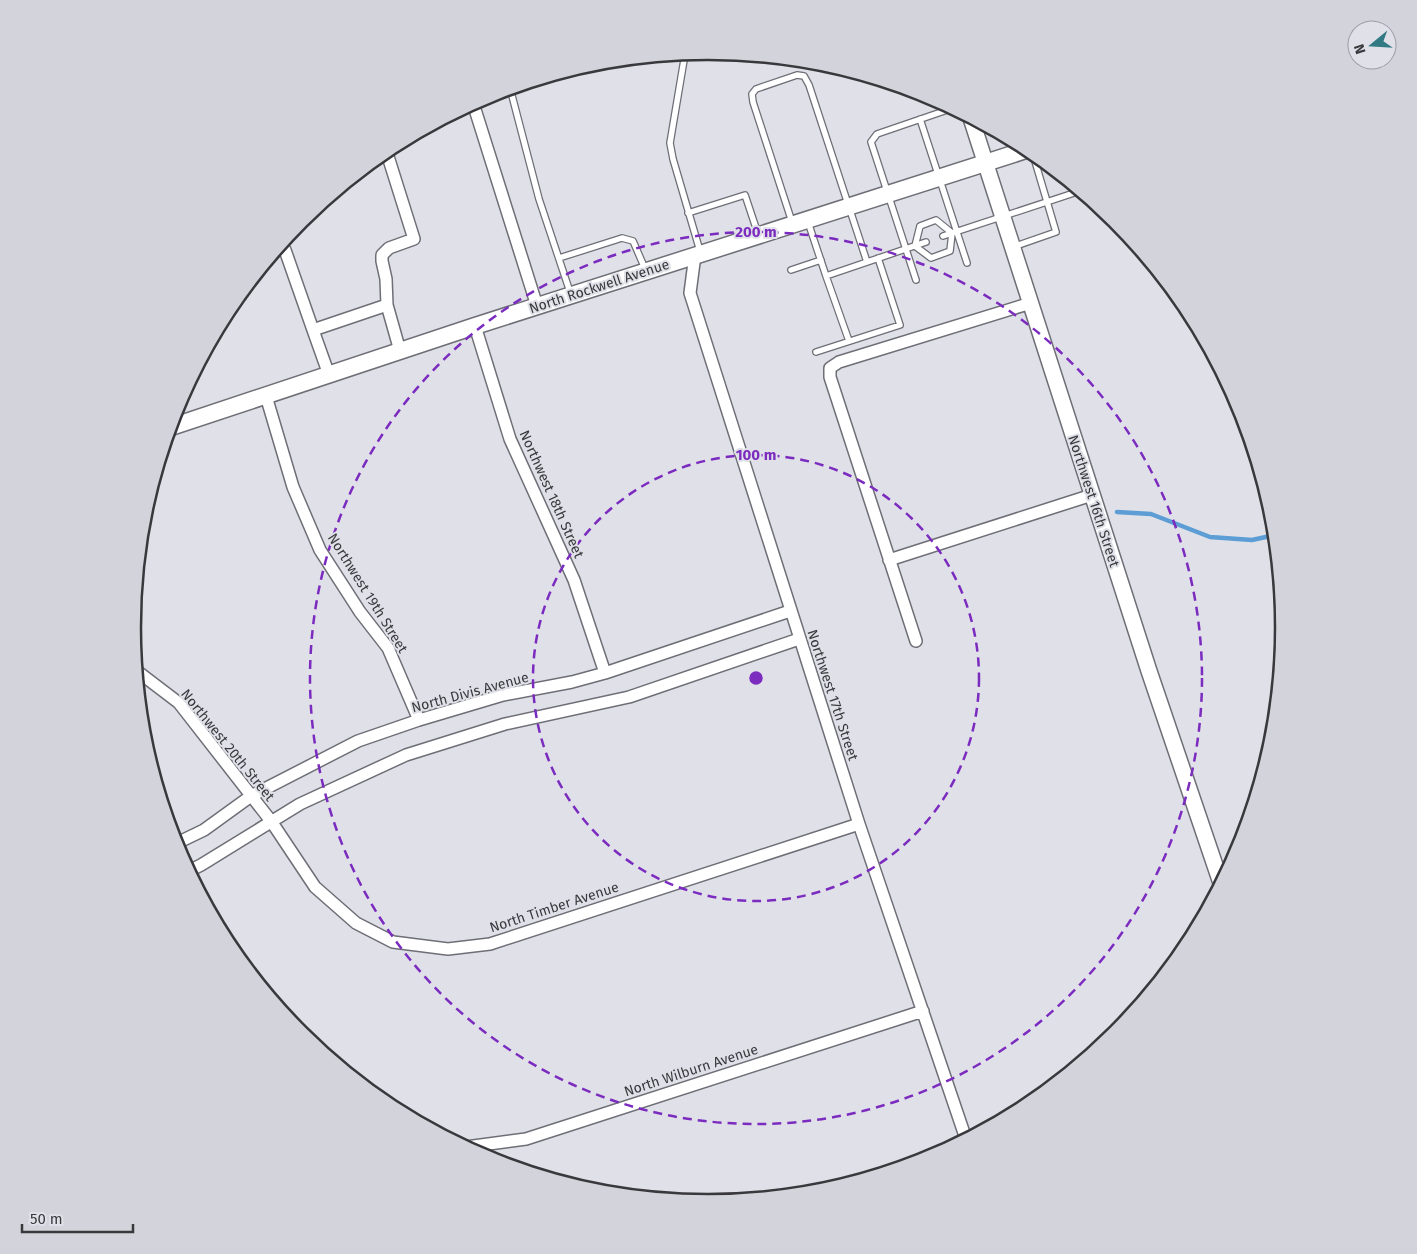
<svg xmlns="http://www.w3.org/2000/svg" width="1417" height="1254" viewBox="0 0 1417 1254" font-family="'Fira Sans',sans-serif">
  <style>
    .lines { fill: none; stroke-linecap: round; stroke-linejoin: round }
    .stream { stroke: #5b9dd4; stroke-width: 4.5 }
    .service-casing { stroke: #6e6e76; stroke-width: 8 }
    .minor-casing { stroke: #6e6e76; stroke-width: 14 }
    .tertiary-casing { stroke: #6e6e76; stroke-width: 18 }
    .secondary-casing { stroke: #6e6e76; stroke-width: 19 }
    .service { stroke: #fff; stroke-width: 5.5 }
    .minor { stroke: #fff; stroke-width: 11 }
    .tertiary { stroke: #fff; stroke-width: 15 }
    .secondary { stroke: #fff; stroke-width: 16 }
    .ring { fill: none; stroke: #7b2cbf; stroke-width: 2.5; stroke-dasharray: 9 6 }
    .labels { text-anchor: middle; stroke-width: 4; stroke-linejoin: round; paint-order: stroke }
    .street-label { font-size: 14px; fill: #39393d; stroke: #e0e0e9 }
    .rim { fill: none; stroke: #39393d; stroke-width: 2.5 }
    .centre { fill: #7b2cbf; stroke: #e0e0e9; stroke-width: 2.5 }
    .ring-label { font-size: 15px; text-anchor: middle; font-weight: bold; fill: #7b2cbf; stroke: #e0e0e9; stroke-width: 4; stroke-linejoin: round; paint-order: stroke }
  </style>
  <rect width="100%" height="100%" fill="#e0e0e9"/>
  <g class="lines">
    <path class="stream" d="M1117,512L1151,514L1210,537L1252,540L1275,535"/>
    <defs>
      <path id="service" d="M685,54L670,143L673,159L700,251
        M737,54V56
        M510,88L539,199L571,295
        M920,119L967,263
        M688,213L745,195L758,234
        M792,222L753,102L752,94L756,89L797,75L804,76L809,85L867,262
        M808,222L826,276L926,242
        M943,236L1080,191
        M1132,239L1135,244
        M915,246L931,258L950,251L952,233
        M915,246L920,226L936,220L952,233
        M1013,247L1056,232L1032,151
        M559,258L622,238L633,241L646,271
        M791,270L821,260
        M826,276L849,341
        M916,280L871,142L877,134L953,108
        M236,299L243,297L242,292
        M816,352L900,325L878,258"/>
      <path id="minor" d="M473,103L537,306
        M386,150L414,239L389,248L382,255V261L386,279L387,305L400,351
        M281,245L285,250L313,330
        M695,255L690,293L859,824L966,1139
        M475,326L510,439L574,580L605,673
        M329,375L313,330L387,305
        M266,396L293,487L320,550L360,612L388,648L419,720
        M889,560L1092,495
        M916,641L830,377V368L839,362L1031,303
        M137,671L179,703L271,821L315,887L356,923L393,942L448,949L490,944L859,824
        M175,844L204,830L251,796L358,741L419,720L503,695L572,682L605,673L790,611
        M189,871L201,865L300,804L406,755L505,724L629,697L799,639
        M466,1147L526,1139L923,1011"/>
      <path id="tertiary" d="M971,118L1149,671L1221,883"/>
      <path id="secondary" d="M171,427L475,326L1029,149"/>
    </defs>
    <use href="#service" class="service-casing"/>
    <use href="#minor" class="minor-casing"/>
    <use href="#tertiary" class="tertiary-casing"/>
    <use href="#secondary" class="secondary-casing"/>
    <use href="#service" class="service"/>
    <use href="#minor" class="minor"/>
    <use href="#tertiary" class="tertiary"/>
    <use href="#secondary" class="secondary"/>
  </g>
  <g class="ring">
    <circle cx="756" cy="678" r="223"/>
    <circle cx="756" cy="678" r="446"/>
  </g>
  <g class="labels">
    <g class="street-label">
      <text transform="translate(599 286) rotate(-18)" y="5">North Rockwell Avenue</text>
      <text transform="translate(552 494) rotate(66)" y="5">Northwest 18th Street</text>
      <text transform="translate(1094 501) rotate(72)" y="5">Northwest 16th Street</text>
      <text transform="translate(368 593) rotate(58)" y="5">Northwest 19th Street</text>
      <text transform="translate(470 692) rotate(-15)" y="5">North Divis Avenue</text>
      <text transform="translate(833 695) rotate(72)" y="5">Northwest 17th Street</text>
      <text transform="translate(228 745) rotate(51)" y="5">Northwest 20th Street</text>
      <text transform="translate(554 907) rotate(-18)" y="5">North Timber Avenue</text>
      <text transform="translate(691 1070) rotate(-18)" y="5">North Wilburn Avenue</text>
    </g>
  </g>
  <path d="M0 0H1417V1254H0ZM141 627a567 567 0 1 1 1134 0a567 567 0 1 1-1134 0Z" fill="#d3d3db" fill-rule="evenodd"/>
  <path class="rim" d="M141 627a567 567 0 1 1 1134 0a567 567 0 1 1-1134 0Z"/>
  <circle cx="756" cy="678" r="8" class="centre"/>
  <g class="ring-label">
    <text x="756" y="237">200 m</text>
    <text x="756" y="460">100 m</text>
  </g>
  <g transform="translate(1372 45) rotate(252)"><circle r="24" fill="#e0e0e9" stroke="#9d9da4"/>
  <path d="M0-4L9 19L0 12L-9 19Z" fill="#317983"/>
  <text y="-8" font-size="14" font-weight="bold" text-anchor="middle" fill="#39393d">N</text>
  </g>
  <path d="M22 1224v8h111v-8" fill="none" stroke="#39393d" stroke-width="2.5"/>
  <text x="30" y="1224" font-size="15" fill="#39393d" stroke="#e0e0e9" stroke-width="4" paint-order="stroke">50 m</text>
</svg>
